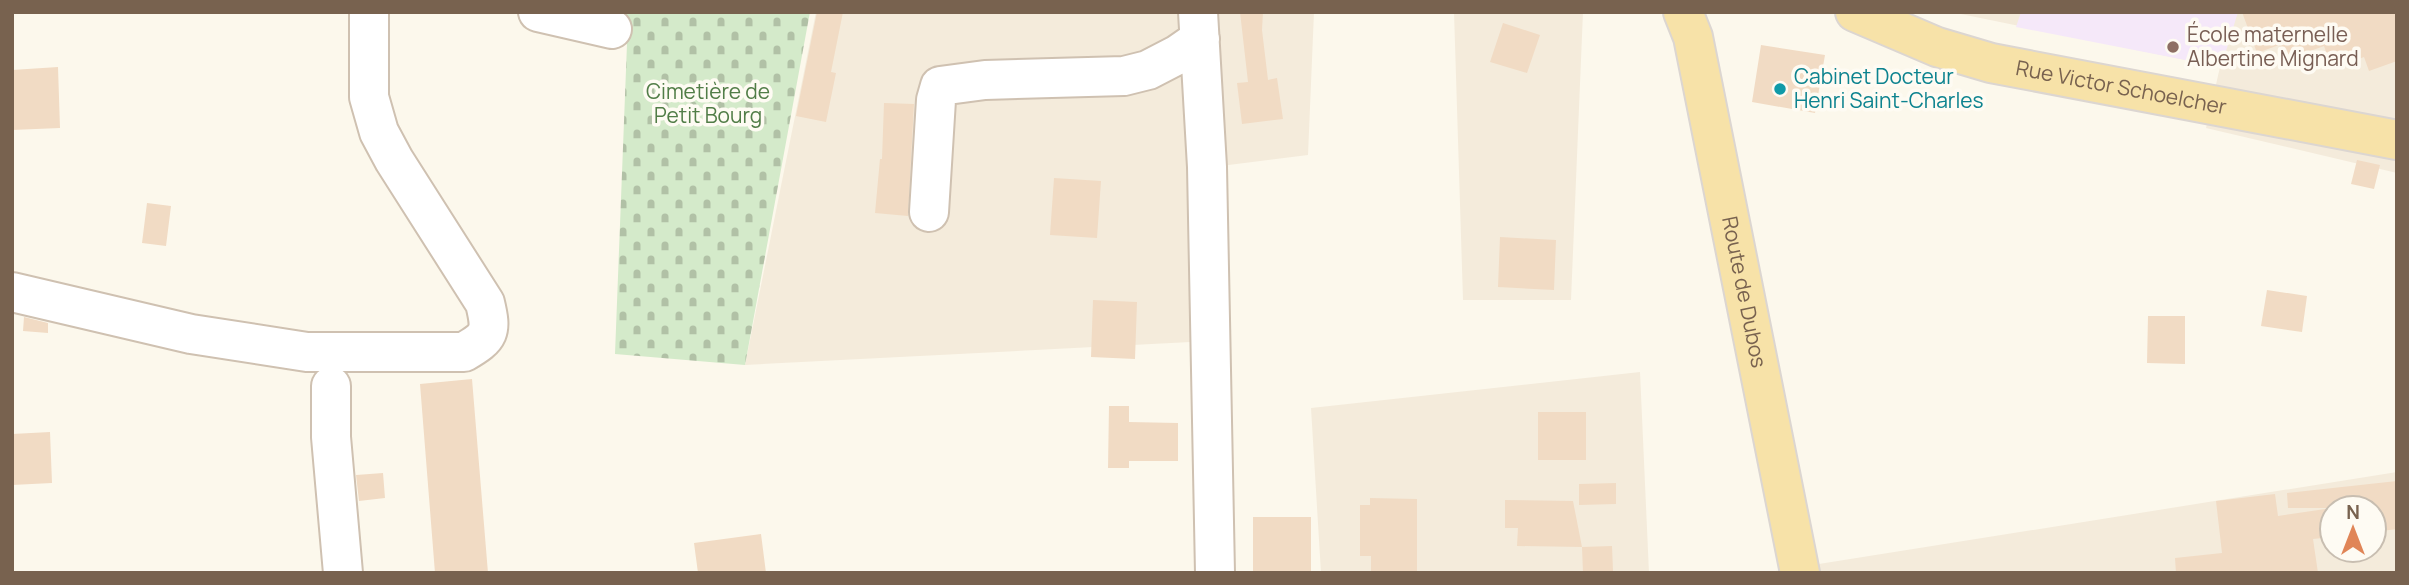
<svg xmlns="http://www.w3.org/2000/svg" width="2409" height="585" viewBox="0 0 2409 585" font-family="Manrope,sans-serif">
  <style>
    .residential { fill: #f4ebdb; fill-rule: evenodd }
    .education { fill: #f5e8f9 }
    .cemetery { fill: url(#cemetery-stones) }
    .building { fill: #f1dbc4 }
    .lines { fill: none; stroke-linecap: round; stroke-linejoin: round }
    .minor-casing { stroke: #cfc1b1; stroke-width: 42 }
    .major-casing { stroke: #dcd6d1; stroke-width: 42 }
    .minor { stroke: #fff; stroke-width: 38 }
    .major { stroke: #f7e2a8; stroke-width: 38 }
    .education-dot { fill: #8d6e63; stroke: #fefbf3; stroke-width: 2.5 }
    .culture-dot { fill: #0f9aa8; stroke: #fefbf3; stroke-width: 2.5 }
    .labels { text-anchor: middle; stroke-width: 7; stroke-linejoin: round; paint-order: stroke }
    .education-label { font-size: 21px; fill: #785e54; stroke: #fefbf3; text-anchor: start }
    .culture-label { font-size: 21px; fill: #0d838f; stroke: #fefbf3; text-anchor: start }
    .street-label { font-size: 21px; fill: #78624f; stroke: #fefbf3 }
    .park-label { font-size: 21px; fill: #517d47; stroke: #fefbf3 }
  </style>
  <defs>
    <pattern id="cemetery-stones" width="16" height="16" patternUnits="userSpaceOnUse" patternTransform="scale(1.75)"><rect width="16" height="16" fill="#d4eaca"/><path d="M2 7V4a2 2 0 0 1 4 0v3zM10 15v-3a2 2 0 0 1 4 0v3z" fill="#b1c1a6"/></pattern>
  </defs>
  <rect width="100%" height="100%" fill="#fcf8ec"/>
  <path class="residential" d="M816,12H1314L1308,155L1213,167L1210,341L745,365Z
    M1454,12H1583L1571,300H1463Z
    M1951,12H2397V173L2206,128L2220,67Z
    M1640,372L1649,573H1321L1311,408Z
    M2397,472V573H1763ZM2332,508H2374V550H2332Z"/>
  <path class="education" d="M2021,12H2238L2221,67L2016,27Z"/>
  <path class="cemetery" d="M607,12H810L745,365L615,354L628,18Z"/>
  <path class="building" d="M817,12H843L831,72L836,73L826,122L796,116Z
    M1240,12H1263L1262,30L1268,80L1277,78L1283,119L1242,124L1237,83L1248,82Z
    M2242,12H2397V61L2369,71L2364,57L2332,69L2324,46L2285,60L2279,45L2257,53Z
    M1503,23L1540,35L1527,73L1490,62Z
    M1761,45L1825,55L1815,113L1752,102Z
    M58,67L60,128L12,130V70Z
    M884,103L914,104L908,216L875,213L880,159H882Z
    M2357,160L2380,165L2374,189L2351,184Z
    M1054,178L1101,181L1097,238L1050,235Z
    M147,203L171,206L166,246L142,243Z
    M1500,237L1556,240L1554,290L1498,287Z
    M2267,290L2307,296L2302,332L2261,326Z
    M1093,300L1137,302L1135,359L1091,357Z
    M2148,316H2185V364L2147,363Z
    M24,317L48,323V333L23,331Z
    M472,379L488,573H435L420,384Z
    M1109,406H1129V422L1178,423V461H1129V468H1108Z
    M1538,412H1586V460H1538Z
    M50,432L52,483L12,485V434Z
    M383,473L385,498L359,501L356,475Z
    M2397,481V529L2374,532V508H2288L2287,493Z
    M1616,483V504L1579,505V484Z
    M2275,494L2278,516L2332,508V537L2313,539L2318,573H2176L2175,558L2222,553L2216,501Z
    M1370,498L1417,499V573H1371V556H1360V505H1370Z
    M1505,500L1573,501L1582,547L1517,546L1518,528H1505Z
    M1253,517H1311V571H1253Z
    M761,534L766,573H698L694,543Z
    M1612,546L1613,571L1583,573L1582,547Z"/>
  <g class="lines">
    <defs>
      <path id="minor" d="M538,12L612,29
        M1198,12L1207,167L1215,573
        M929,212L936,100L940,86L985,80L1124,76L1148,70L1177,55L1200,39
        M12,292L191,334L307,352H464C490,337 492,332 485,303L394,160L379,132L369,97V12
        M331,386V437L343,573"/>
      <g id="major">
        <path id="s1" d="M1683,12L1693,37L1800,573"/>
        <path id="s2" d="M1855,12L1937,47L1991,63L2397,140"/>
      </g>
    </defs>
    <use href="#minor" class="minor-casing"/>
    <use href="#major" class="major-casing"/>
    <use href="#minor" class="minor"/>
    <use href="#major" class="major"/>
  </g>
  <circle class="education-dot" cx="2173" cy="47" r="7"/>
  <circle class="culture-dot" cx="1780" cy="89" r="7"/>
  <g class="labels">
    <g class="education-label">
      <text x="2187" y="42">École maternelle<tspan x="2187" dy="24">Albertine Mignard</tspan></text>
    </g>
    <g class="culture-label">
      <text x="1794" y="84">Cabinet Docteur<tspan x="1794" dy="24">Henri Saint-Charles</tspan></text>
    </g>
    <g class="street-label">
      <text dy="7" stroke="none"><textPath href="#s2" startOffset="278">Rue Victor Schoelcher</textPath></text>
      <text dy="7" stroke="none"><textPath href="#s1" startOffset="287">Route de Dubos</textPath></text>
    </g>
    <g class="park-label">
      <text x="708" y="99">Cimetière de<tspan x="708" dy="24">Petit Bourg</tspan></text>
    </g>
  </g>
  <rect width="2409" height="585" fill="none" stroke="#78624f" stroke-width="28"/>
  <g transform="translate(2353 529)"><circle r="33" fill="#fefbf3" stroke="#c8beb1" stroke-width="2"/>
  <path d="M0-5L12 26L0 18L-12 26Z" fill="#e08557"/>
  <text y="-10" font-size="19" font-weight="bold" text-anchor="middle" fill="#78624f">N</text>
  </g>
</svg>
